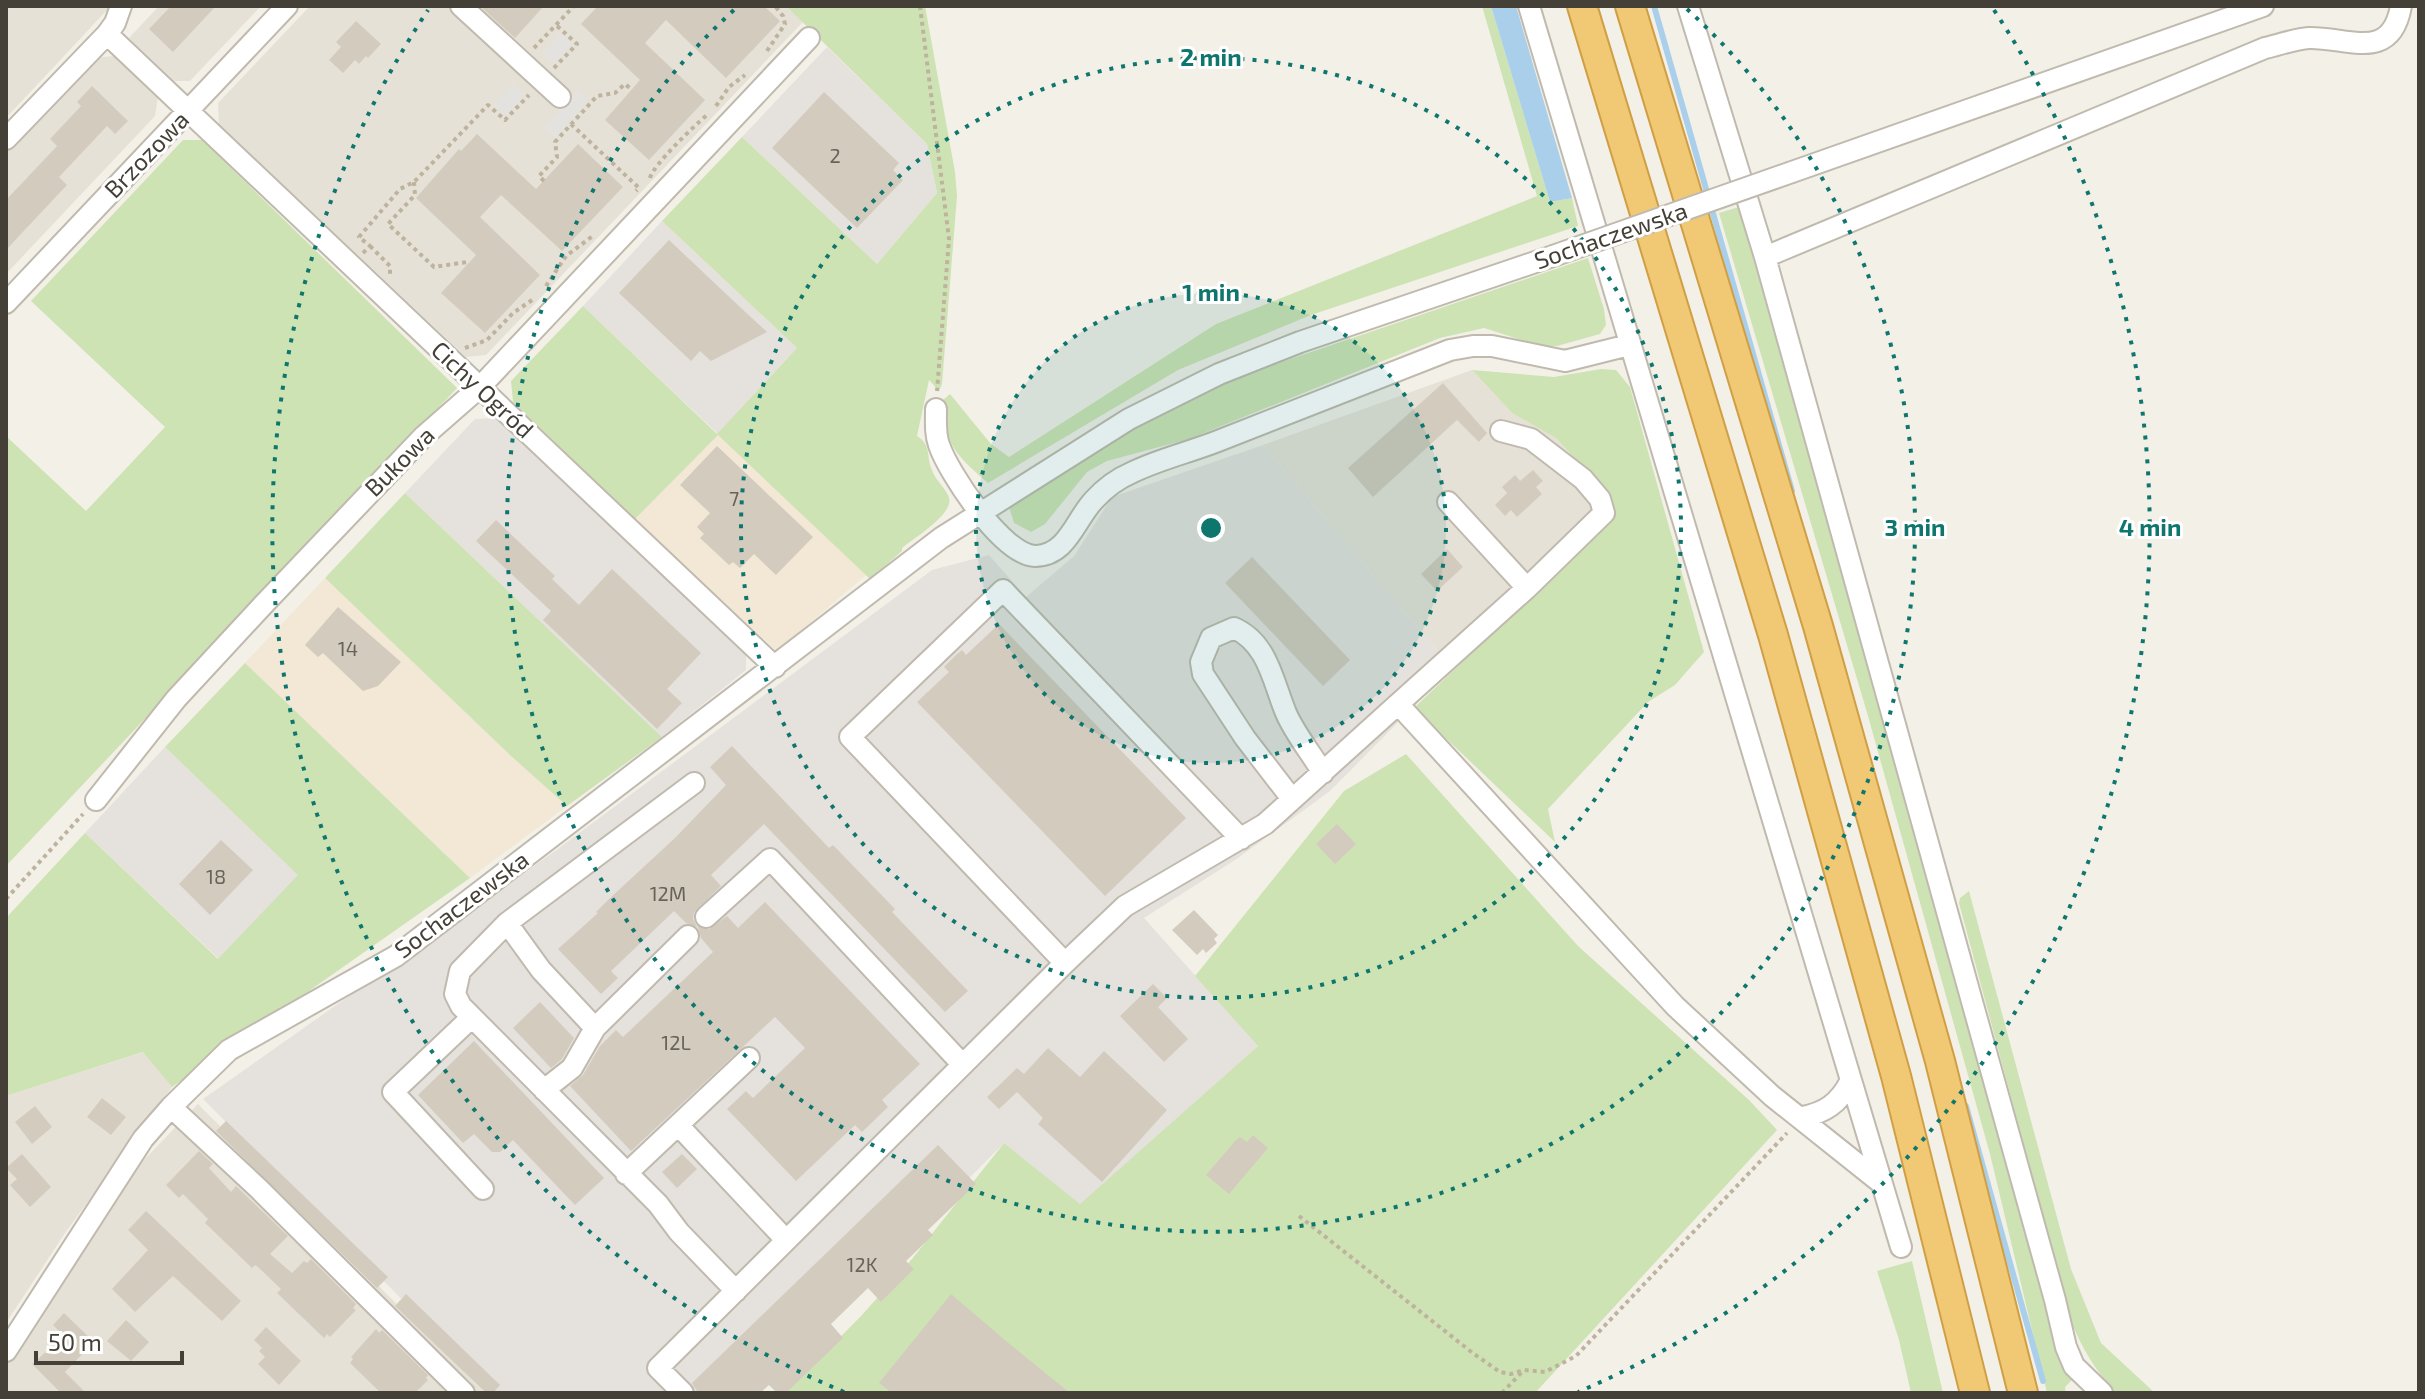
<svg xmlns="http://www.w3.org/2000/svg" width="2425" height="1399" viewBox="0 0 2425 1399" font-family="'Exo 2',sans-serif">
  <style>
    .residential { fill: #e6e1d7 }
    .commercial { fill: #f3e7d5 }
    .industrial { fill: #e5e1dd }
    .green { fill: #cee3b4 }
    .parking { fill: #e4e2df }
    .water { fill: #aacfea }
    .lines { fill: none; stroke-linecap: round; stroke-linejoin: round }
    .stream { stroke: #aacfea; stroke-width: 6 }
    .building { fill: #d3cbbe }
    .minor-casing { stroke: #c0baae; stroke-width: 24 }
    .highway-casing { stroke: #d09f45; stroke-width: 32 }
    .path { stroke: #beb39e; stroke-width: 4; stroke-dasharray: 4 4; stroke-linecap: butt }
    .minor { stroke: #fff; stroke-width: 20 }
    .highway { stroke: #f1c974; stroke-width: 28 }
    .minor-bridge-casing { stroke: #c0baae; stroke-width: 24; stroke-linecap: butt }
    .minor-bridge { stroke: #fff; stroke-width: 20 }
    .ring { fill: none; stroke: #0f766e; stroke-width: 4; stroke-dasharray: 4 8 }
    .labels { text-anchor: middle; stroke-width: 6; stroke-linejoin: round; paint-order: stroke }
    .number-label { font-size: 20px; fill: #686359 }
    .street-label { font-size: 24px; fill: #454037; stroke: #fff }
    .centre { fill: #0f766e; stroke: #fff; stroke-width: 4 }
    .ring-label { font-size: 24px; text-anchor: middle; font-weight: bold; fill: #0f766e; stroke: #fff; stroke-width: 6; stroke-linejoin: round; paint-order: stroke }
  </style>
  <rect width="100%" height="100%" fill="#f3f0e8"/>
  <path class="residential" d="M6,6H108V9L6,118Z
    M159,6H261L190,81H174L129,38Z
    M310,6H786L803,22L486,355L466,357L219,124L218,103Z
    M113,56L158,97L155,116L6,274V152L95,58Z
    M1472,370L1512,413L1555,437L1613,499L1608,522L1452,668L1263,445Z
    M144,1052L172,1087L65,1233L6,1323V1096Z
    M198,1104L485,1393H6V1362L41,1308L142,1162Z"/>
  <path class="commercial" d="M718,434L866,575L777,651L635,519Z
    M325,578L511,756L567,806L470,878L245,663Z"/>
  <path class="industrial" d="M827,47L927,144L937,193L877,264L742,137Z
    M662,221L797,348L718,434L583,306Z
    M496,418L746,655V670L662,737L405,493L475,419Z
    M1263,445L1452,668L1330,791L1238,858L1144,918L1258,1046L1080,1205L1004,1143L756,1393H495L203,1099L555,851L932,570L989,555L1026,597L1074,556L1112,497Z
    M165,747L299,875L219,959L85,833Z"/>
  <path class="green" d="M786,6H925L955,172L957,196L942,384L939,391L929,380L917,436C932,445 926,457 932,470C935,480 946,488 949,498C954,514 914,538 902,548V551L870,579L718,435L635,519L513,402L511,381L583,306L717,434L797,348L662,221L742,137L877,264L937,193L927,144Z
    M1482,6H1491L1550,202L1572,198L1578,226L1311,315L1178,370L988,483C956,455 944,444 942,401L950,394L991,444L1009,457L1216,324L1537,196Z
    M183,140H202L457,388L6,866V436L86,511L165,427L31,301Z
    M1739,207L2062,1366L2073,1379L2065,1387L2066,1393H2047L1990,1154L1868,716L1719,213Z
    M1588,258L1604,309L1606,325L1600,334L1557,346H1540L1484,328L1440,338L1189,439L1107,461L1087,472L1045,524L1031,532L1014,523L1009,507L1020,493L1168,408L1258,370Z
    M1601,369L1616,370L1630,387L1704,652L1675,685L1648,702L1548,809L1555,842L1414,708L1608,523L1613,500L1556,438L1512,413L1472,370L1554,377Z
    M405,493L662,737L567,806L511,756L325,578Z
    M245,663L470,878L172,1087L143,1052L6,1096V918L85,833L218,959L298,875L165,747Z
    M1406,754L1578,946L1749,1100L1777,1130L1535,1393H785L862,1315L912,1259L1004,1143L1080,1204L1258,1046L1195,976L1344,791Z
    M1969,891L2071,1269L2101,1343L2155,1393H2116C2096,1371 2082,1349 2071,1321L1959,903L1960,898Z
    M1912,1261L1943,1393H1911L1899,1340L1877,1271Z"/>
  <path class="parking" d="M561,33L572,44L554,64L543,53Z
    M513,84L525,95L505,117L493,105Z
    M578,91L588,101L555,138L544,127Z"/>
  <path class="water" d="M1491,6H1516L1572,198L1550,202Z"/>
  <g class="lines">
    <path class="stream" d="M1654,6L1792,491
      M1966,1106L2043,1381"/>
  </g>
  <path class="building" d="M171,6H216L173,52L149,29Z
    M480,6H544L515,38Z
    M598,6H764L780,21L726,78L666,20L645,43L705,100L649,160L605,120L640,80L581,24Z
    M356,21L381,44L368,58L366,56L359,64L355,60L343,73L329,60L341,47L336,42Z
    M92,86L128,121L115,134L107,126L59,177L67,185L6,250V200L57,146L50,139L81,106L77,102Z
    M824,92L899,163L893,170L903,180L857,228L772,148Z
    M477,134L536,189L578,144L623,187L562,251L501,195L480,217L540,275L485,333L441,293L476,255L416,198L459,149L461,151Z
    M669,240L741,308L767,332L711,361L700,351L691,361L619,293Z
    M1443,383L1487,433L1479,442L1457,420L1373,497L1348,468Z
    M717,446L813,537L776,575L754,554L740,568L733,562L729,565L700,538L704,534L697,527L710,513L680,485Z
    M1533,470L1543,481L1536,487L1542,494L1517,517L1511,510L1505,516L1495,505L1507,493L1502,487L1515,475L1520,481Z
    M496,520L555,576L552,579L579,605L612,569L701,653L667,689L682,703L657,729L543,620L551,611L476,541Z
    M1447,549L1463,567L1437,591L1421,574Z
    M1252,557L1350,660L1323,686L1225,583Z
    M338,607L401,662L378,686L363,691L323,653L318,657L305,645Z
    M999,624L1186,818L1105,896L917,702L949,672L944,667L955,656L962,650L966,655Z
    M732,746L829,848L833,845L895,909L892,912L968,991L945,1012L764,824L711,875L721,886L694,912L693,919L697,926L709,929L727,916L738,928L765,902L920,1064L882,1100L888,1107L862,1132L855,1125L796,1181L727,1109L746,1091L753,1098L805,1048L775,1017L631,1151L570,1086L583,1075L600,1046L616,1030L623,1037L713,952L701,938L698,927L686,923L674,911L611,971L618,978L601,994L558,949L598,913L596,912L609,899L675,838L726,785L710,767Z
    M1337,824L1356,844L1335,864L1316,844Z
    M221,840L253,870L210,915L179,884Z
    M1194,910L1218,935L1214,939L1217,943L1206,953L1203,949L1197,955L1172,930Z
    M1153,984L1167,998L1158,1007L1188,1039L1164,1062L1120,1016Z
    M540,1002L574,1038L562,1059L551,1068L513,1028Z
    M474,1041L604,1178L575,1205L513,1140L500,1152H492L474,1134L463,1143L418,1095Z
    M1048,1048L1080,1077L1104,1051L1167,1110L1102,1182L1038,1124L1043,1118L1017,1092L999,1109L987,1097L1017,1068L1024,1074Z
    M102,1098L126,1117L111,1135L87,1117Z
    M35,1106L52,1127L32,1144L15,1122Z
    M226,1121L388,1277L377,1288L216,1131Z
    M1253,1135L1268,1148L1229,1194L1206,1175L1236,1140L1240,1137L1247,1142Z
    M938,1145L976,1184L928,1230L933,1235L906,1261L914,1269L881,1302L868,1288L831,1324L843,1338L786,1393H777L769,1385L760,1393H698L692,1383Z
    M199,1151L213,1164L209,1168L231,1192L236,1186L288,1236L270,1254L292,1273L304,1261L307,1263L311,1259L356,1304L353,1308L356,1310L330,1337L327,1334L324,1338L277,1293L281,1289L258,1267L255,1265L252,1268L205,1223L208,1219L183,1194L179,1198L166,1185Z
    M22,1154L51,1187L30,1207L10,1185L17,1179L6,1168Z
    M682,1154L697,1169L677,1188L662,1172Z
    M146,1211L241,1301L222,1321L173,1276L135,1312L112,1289L148,1250L128,1230Z
    M406,1294L500,1385L493,1393H486L395,1306Z
    M951,1294L1012,1346L1070,1393H892L879,1383Z
    M64,1313L94,1342L65,1372L86,1393H61L32,1364L64,1336L53,1325Z
    M126,1320L149,1342L131,1361L107,1341Z
    M266,1327L301,1361L279,1385L258,1364L265,1357L259,1351L262,1348L254,1340Z
    M376,1329L379,1333L382,1330L428,1375L426,1378L428,1380L415,1393H381L350,1363L353,1359L351,1357Z"/>
  <g class="lines">
    <defs>
      <path id="minor" d="M121,6L115,23L107,34L775,667
        M461,6L560,97
        M1529,6L1901,1247
        M1688,6L1765,257L2055,1300L2066,1347L2074,1366L2102,1393
        M6,139L107,34
        M1792,172L2263,6
        M1765,257L2265,48C2279,45 2294,39 2309,38C2348,37 2391,63 2401,6
        M6,303L287,6
        M936,409C936,422 935,434 939,445C949,474 1003,555 1035,556C1067,556 1075,520 1094,500C1104,489 1119,478 1133,472C1160,459 1190,452 1218,441C1295,411 1372,380 1450,350L1473,346H1492L1565,361L1629,345
        M1448,502L1527,588
        M1398,704L1527,588L1604,513L1600,499L1583,479L1531,439L1501,431
        M694,783L507,923L460,971L455,994L461,1006L658,1204L679,1232L736,1291
        M1292,799L1245,738L1203,674L1201,662L1211,638L1234,628C1268,643 1273,682 1286,713C1295,734 1311,753 1323,773
        M96,800L176,699L264,604L424,436L480,387L809,38
        M706,917L770,859L962,1064
        M507,923L541,970L595,1028L688,936
        M1065,963L850,737L1003,590L1241,839
        M472,1017L393,1092L483,1189
        M544,1090L572,1068L595,1028
        M171,1107L259,1189L464,1393
        M1802,1117C1825,1113 1839,1103 1850,1082
        M678,1125L786,1240
        M626,1174L749,1058
        M6,1351L143,1139L171,1107L229,1050L396,956L941,538L1129,419L1219,374L1300,342L1553,256
        M683,1393L658,1368L1065,963L1125,906L1265,824L1398,704L1675,1006L1772,1096L1880,1182"/>
      <path id="highway" d="M1582,6L1773,635L1896,1076L1975,1393
        M1630,6L1818,626L1940,1061L2023,1393"/>
    </defs>
    <use href="#minor" class="minor-casing"/>
    <use href="#highway" class="highway-casing"/>
    <path class="path" d="M920,6L949,239L937,391
      M534,48L574,6
      M767,51L785,24L783,16L775,6
      M554,68L577,44L556,25
      M716,106L729,87L745,75
      M571,124L639,188L636,191
      M650,178C653,165 694,126 707,115
      M544,181L539,176L557,157L555,142L597,96L615,93L625,84L631,89
      M414,182L415,195L388,224L434,267L467,262
      M370,246L390,266V277
      M363,253L370,246L359,237L400,189L414,182L488,105L505,120L529,95
      M546,286L566,256L594,235
      M465,348L487,340L513,313L535,298
      M6,899L83,814
      M1299,1216L1474,1354L1500,1372L1511,1374L1524,1370L1545,1372L1576,1356L1787,1133
      M1502,1393L1522,1372"/>
    <use href="#minor" class="minor"/>
    <use href="#highway" class="highway"/>
    <defs>
      <path id="minor-bridge" d="M1553,256L1792,172"/>
    </defs>
    <use href="#minor-bridge" class="minor-bridge-casing"/>
    <use href="#minor-bridge" class="minor-bridge"/>
  </g>
  <circle cx="1211" cy="528" r="235" fill="#0f766e" fill-opacity=".12"/>
  <g class="ring">
    <circle cx="1211" cy="528" r="235"/>
    <circle cx="1211" cy="528" r="470"/>
    <path d="M1687 9A704 704 0 1 1 735 9"/>
    <path d="M844 1392A939 939 0 0 1 428 10M1994 10A939 939 0 0 1 1578 1392"/>
  </g>
  <g class="labels">
    <g class="number-label">
      <text x="835" y="163">2</text>
      <text x="734" y="506">7</text>
      <text x="348" y="656">14</text>
      <text x="216" y="884">18</text>
      <text x="668" y="901">12M</text>
      <text x="676" y="1050">12L</text>
      <text x="862" y="1272">12K</text>
    </g>
    <g class="street-label">
      <text transform="translate(147 155) rotate(-46)" y="8">Brzozowa</text>
      <text transform="translate(1611 236) rotate(-19)" y="8">Sochaczewska</text>
      <text transform="translate(482 390) rotate(43)" y="8">Cichy Ogród</text>
      <text transform="translate(400 462) rotate(-45)" y="8">Bukowa</text>
      <text transform="translate(462 905) rotate(-37)" y="8">Sochaczewska</text>
    </g>
  </g>
  <circle cx="1211" cy="528" r="12" class="centre"/>
  <g class="ring-label">
    <text x="1211" y="66">2 min</text>
    <text x="1211" y="301">1 min</text>
    <text x="1915" y="536">3 min</text>
    <text x="2150" y="536">4 min</text>
  </g>
  <rect width="2425" height="1399" fill="none" stroke="#454037" stroke-width="16"/>
  <path d="M36 1351v12h146v-12" fill="none" stroke="#454037" stroke-width="4"/>
  <text x="48" y="1351" font-size="24" fill="#454037" stroke="#ffffff" stroke-width="6" paint-order="stroke">50 m</text>
</svg>
